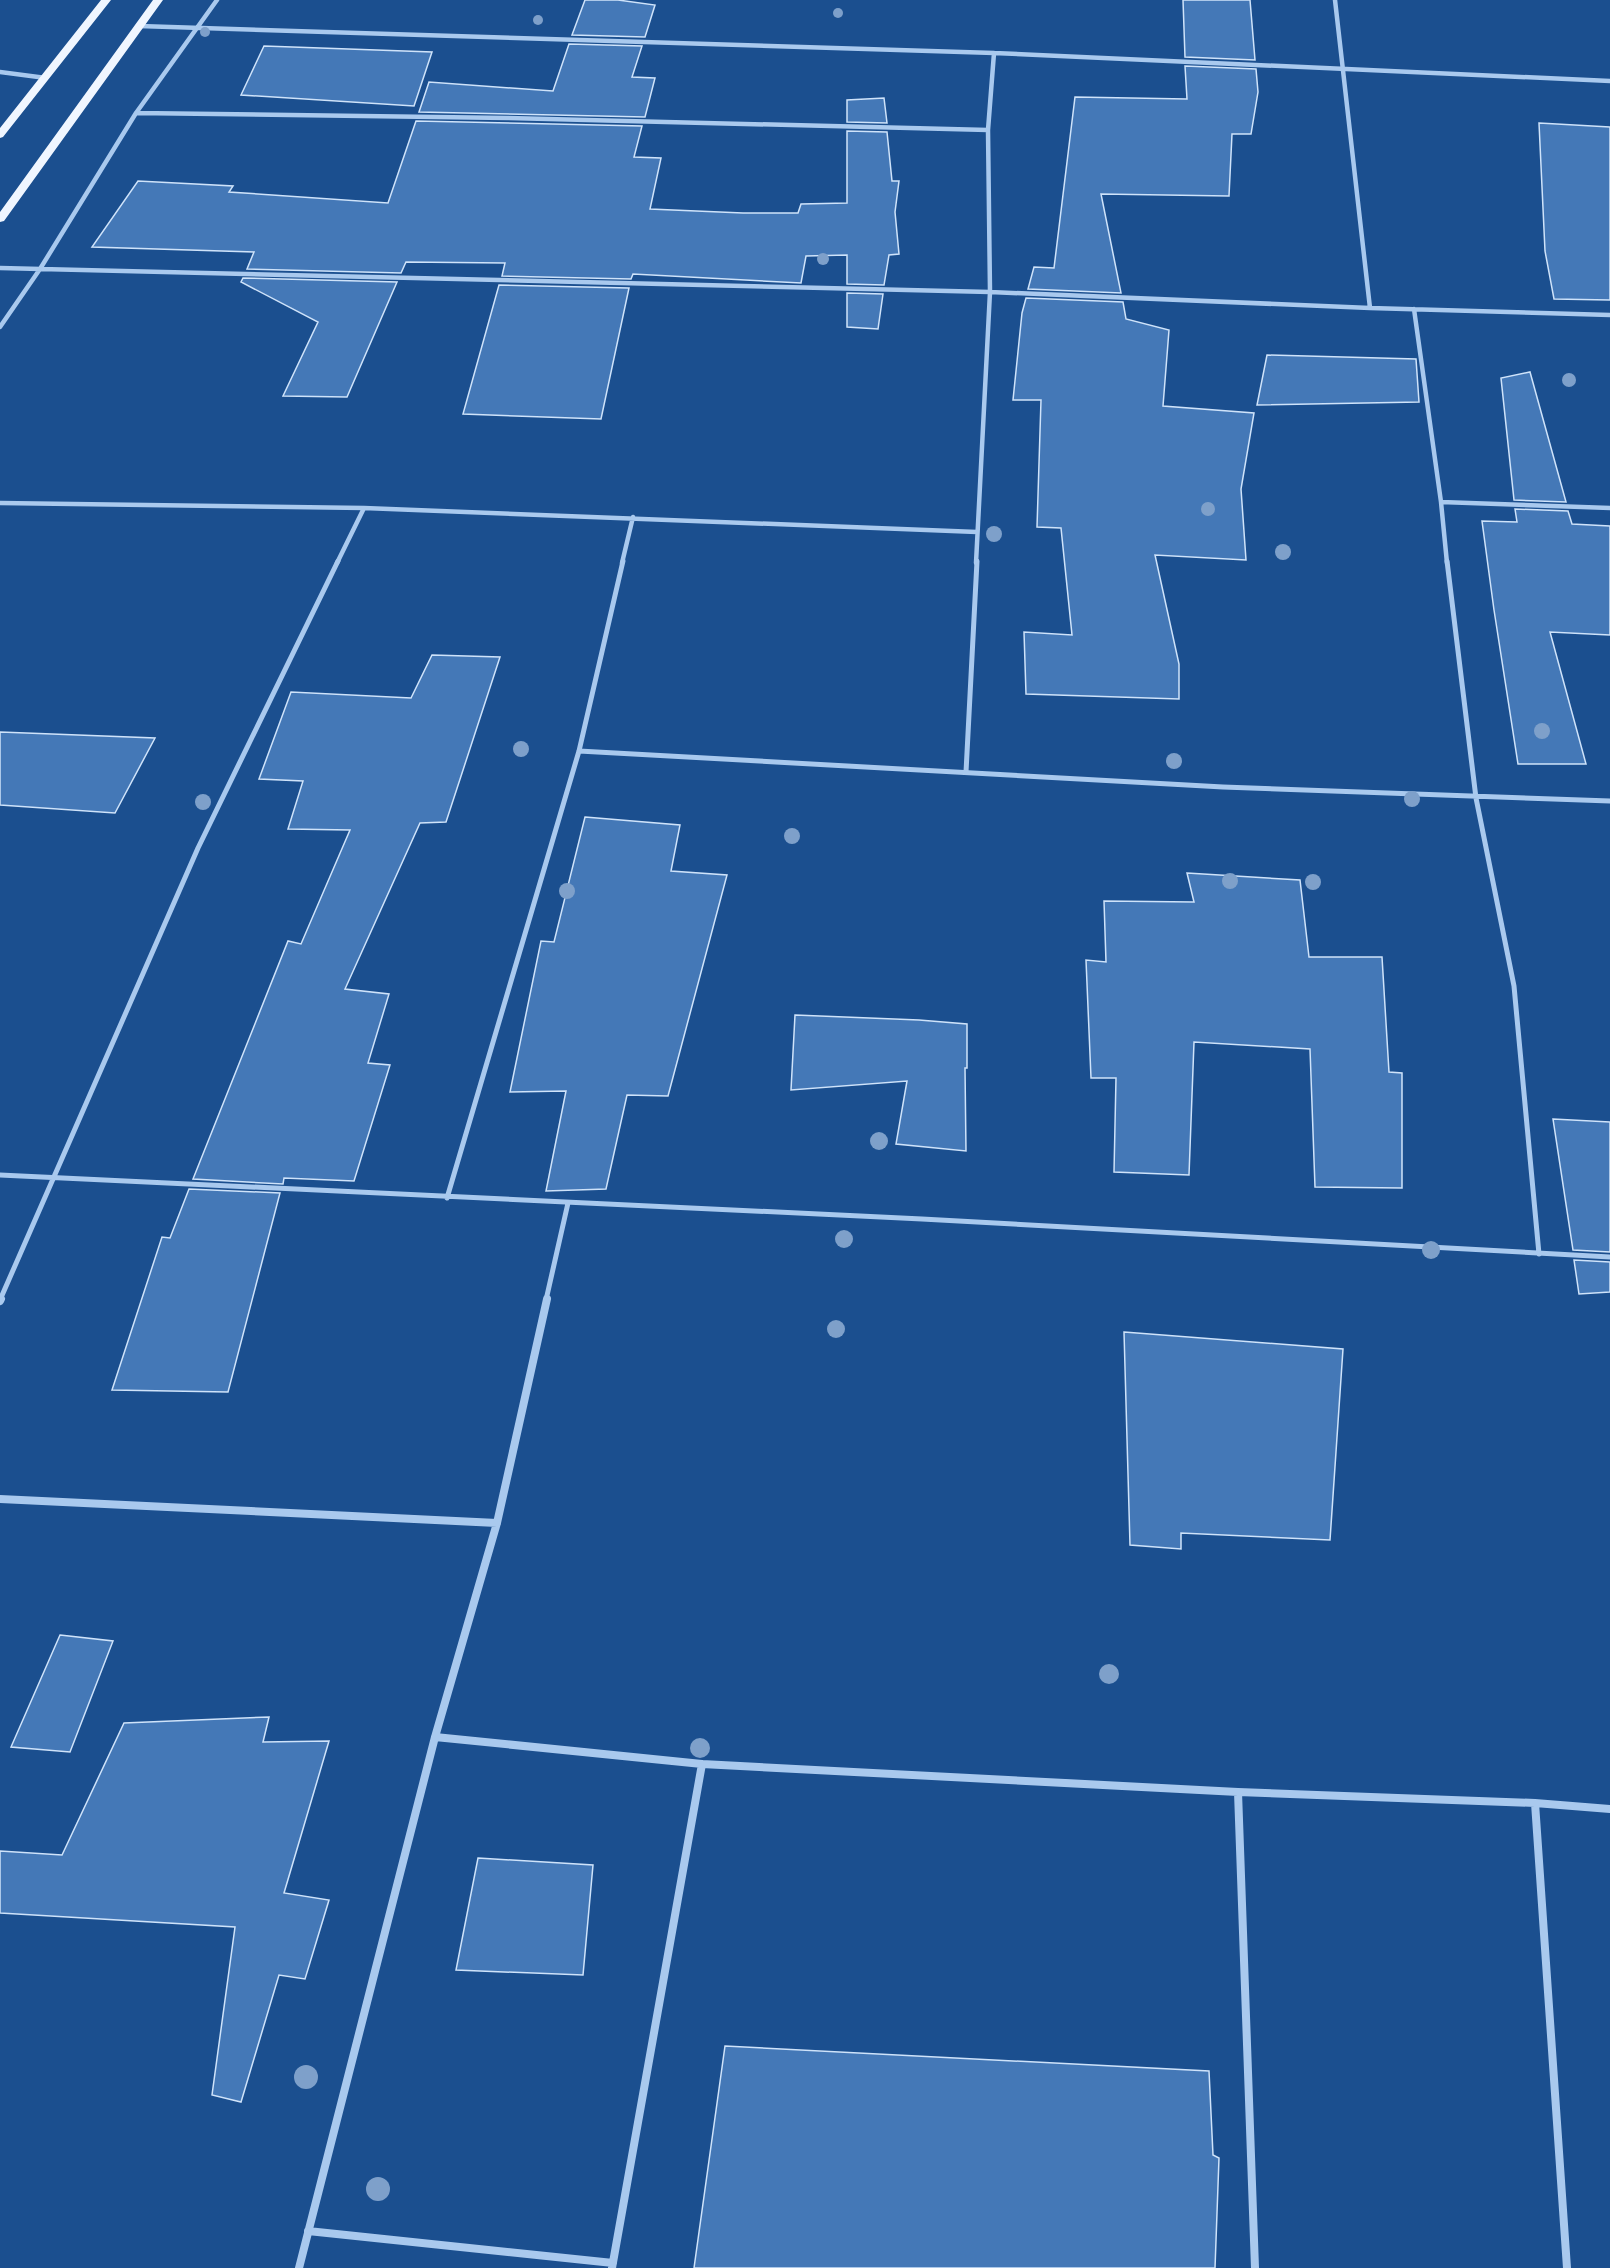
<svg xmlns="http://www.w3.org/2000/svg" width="1610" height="2268" viewBox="0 0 1610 2268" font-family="Jost,sans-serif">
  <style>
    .building { fill: #4478b7; stroke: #cfe3fa; stroke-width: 1.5 }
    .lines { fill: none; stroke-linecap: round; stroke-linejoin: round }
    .street-far2 { stroke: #a9c9ee; stroke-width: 4.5 }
    .street-far1 { stroke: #a9c9ee; stroke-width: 5 }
    .street { stroke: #a9c9ee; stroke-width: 8 }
    .primary { fill: #f0f6ff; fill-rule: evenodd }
    .tree { fill: #7ea0ca }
  </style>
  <rect width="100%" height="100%" fill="#1b4f8f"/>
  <path class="building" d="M585,0H618L655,5L645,37L572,35Z
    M1183,0H1250L1255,60L1185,57Z
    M569,44L642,46L632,77L655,78L645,117L419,112L429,82L553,91Z
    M264,46L432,52L414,106L241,95Z
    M1185,66L1256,69L1258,92L1251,134H1232L1229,196L1101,194L1121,293L1028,289L1034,267L1054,268L1075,97L1187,99Z
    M884,98L887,123L847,122V100Z
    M416,121L642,126L634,157L661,158L650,209L743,213H798L801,204L847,203V131L887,132L892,181H899L895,212L899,254L889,255L884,285L847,284V255L806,256L801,283L633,274L631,279L502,276L505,263L406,262L401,273L247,269L254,252L92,247L138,181L233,186L229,192L388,203Z
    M1539,123L1610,127V300L1554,299L1545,251Z
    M243,278L397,282L347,397L283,396L318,322L241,282Z
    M499,285L629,288L601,419L463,414Z
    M847,293L883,294L878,329L847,327Z
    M1026,298L1123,302L1126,319L1169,330L1163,406L1254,413L1241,489L1246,560L1155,555L1179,664V699L1026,694L1024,632L1072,635L1061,528L1037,527L1041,400H1013L1022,313Z
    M1267,355L1416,359L1419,402L1257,405Z
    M1530,372L1566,502L1514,500L1501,378Z
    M1515,509L1568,511L1572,524L1610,526V635L1550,632L1586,764H1518L1494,610L1482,521L1517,522Z
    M432,655L500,657L446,822L420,823L345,989L389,994L368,1063L390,1065L354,1181L284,1178L283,1184L193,1179L288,941L301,944L350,830L288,829L303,781L259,779L291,692L411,698Z
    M0,732L155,738L115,813L0,805Z
    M585,817L680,825L671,871L727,875L668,1096L627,1095L606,1189L546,1191L566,1091L510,1092L541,941L554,942Z
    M1187,873L1300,880L1309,957H1382L1389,1072L1402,1073V1188L1315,1187L1310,1049L1194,1042L1189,1175L1114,1172L1116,1078H1091L1086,960L1106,962L1104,901L1194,902Z
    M795,1015L919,1020L967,1024V1068H965L966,1151L896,1144L907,1081L791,1090Z
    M1553,1119L1610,1122V1252L1573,1250Z
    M189,1189L280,1193L228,1392L112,1390L162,1237L170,1238Z
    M1574,1260L1610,1262V1292L1579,1294Z
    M1124,1332L1343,1349L1330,1540L1181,1533V1549L1130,1545Z
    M60,1635L113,1641L70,1752L11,1747Z
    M269,1717L263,1742L329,1741L284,1893L329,1900L305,1979L279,1975L241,2102L212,2095L235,1927L0,1913V1851L62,1855L124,1723Z
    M478,1858L593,1865L583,1975L456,1970Z
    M725,2046L1209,2071L1213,2155L1219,2158L1215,2268H694Z"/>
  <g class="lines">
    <path class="street-far2" d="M1335,0L1370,308
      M139,26L994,53L1610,81
      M0,72L46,78
      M136,113L507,118L988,130
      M0,268L990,292L1370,308L1610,315
      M1414,309L1441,502L1447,563
      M0,327L40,269L136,113L217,0
      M1441,502L1610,508
      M0,503L364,508L977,532
      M337,563L364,508
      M622,563L633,517
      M976,563L990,292L988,130L994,53"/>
    <path class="street-far1" d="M1447,561L1476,798L1514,986L1539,1254
      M579,751L1223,787L1610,801
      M966,772L977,561
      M0,1175L922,1219L1610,1257
      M447,1198L579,751L623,561
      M0,1300L198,848L338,561
      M546,1300L568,1203"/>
    <path class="street" d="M0,1301L1,1299
      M0,1499L497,1523
      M435,1737L702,1764L1238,1792L1535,1803L1610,1809
      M1238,1792L1255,2268
      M1535,1803L1567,2268
      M308,2231L613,2263
      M299,2268L435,1737L497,1523L547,1299
      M612,2268L702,1764"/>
    <path class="primary" d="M101,0H111L3,137L0,138V128Z
      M153,0H163L4,221L0,222V212Z"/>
  </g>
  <g class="tree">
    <circle cx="838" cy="13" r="5"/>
    <circle cx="538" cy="20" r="5"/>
    <circle cx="205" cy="32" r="5"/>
    <circle cx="823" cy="259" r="6"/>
    <circle cx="1569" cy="380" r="7"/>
    <circle cx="1208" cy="509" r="7"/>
    <circle cx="994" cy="534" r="8"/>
    <circle cx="1283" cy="552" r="8"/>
    <circle cx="1542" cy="731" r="8"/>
    <circle cx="521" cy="749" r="8"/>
    <circle cx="1174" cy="761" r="8"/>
    <circle cx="1412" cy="799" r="8"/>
    <circle cx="203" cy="802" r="8"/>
    <circle cx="792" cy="836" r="8"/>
    <circle cx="1230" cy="881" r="8"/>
    <circle cx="1313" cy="882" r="8"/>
    <circle cx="567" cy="891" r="8"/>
    <circle cx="879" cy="1141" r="9"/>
    <circle cx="844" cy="1239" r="9"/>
    <circle cx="1431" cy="1250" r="9"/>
    <circle cx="836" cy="1329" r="9"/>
    <circle cx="1109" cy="1674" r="10"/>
    <circle cx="700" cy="1748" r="10"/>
    <circle cx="306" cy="2077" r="12"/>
    <circle cx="378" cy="2189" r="12"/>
  </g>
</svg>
